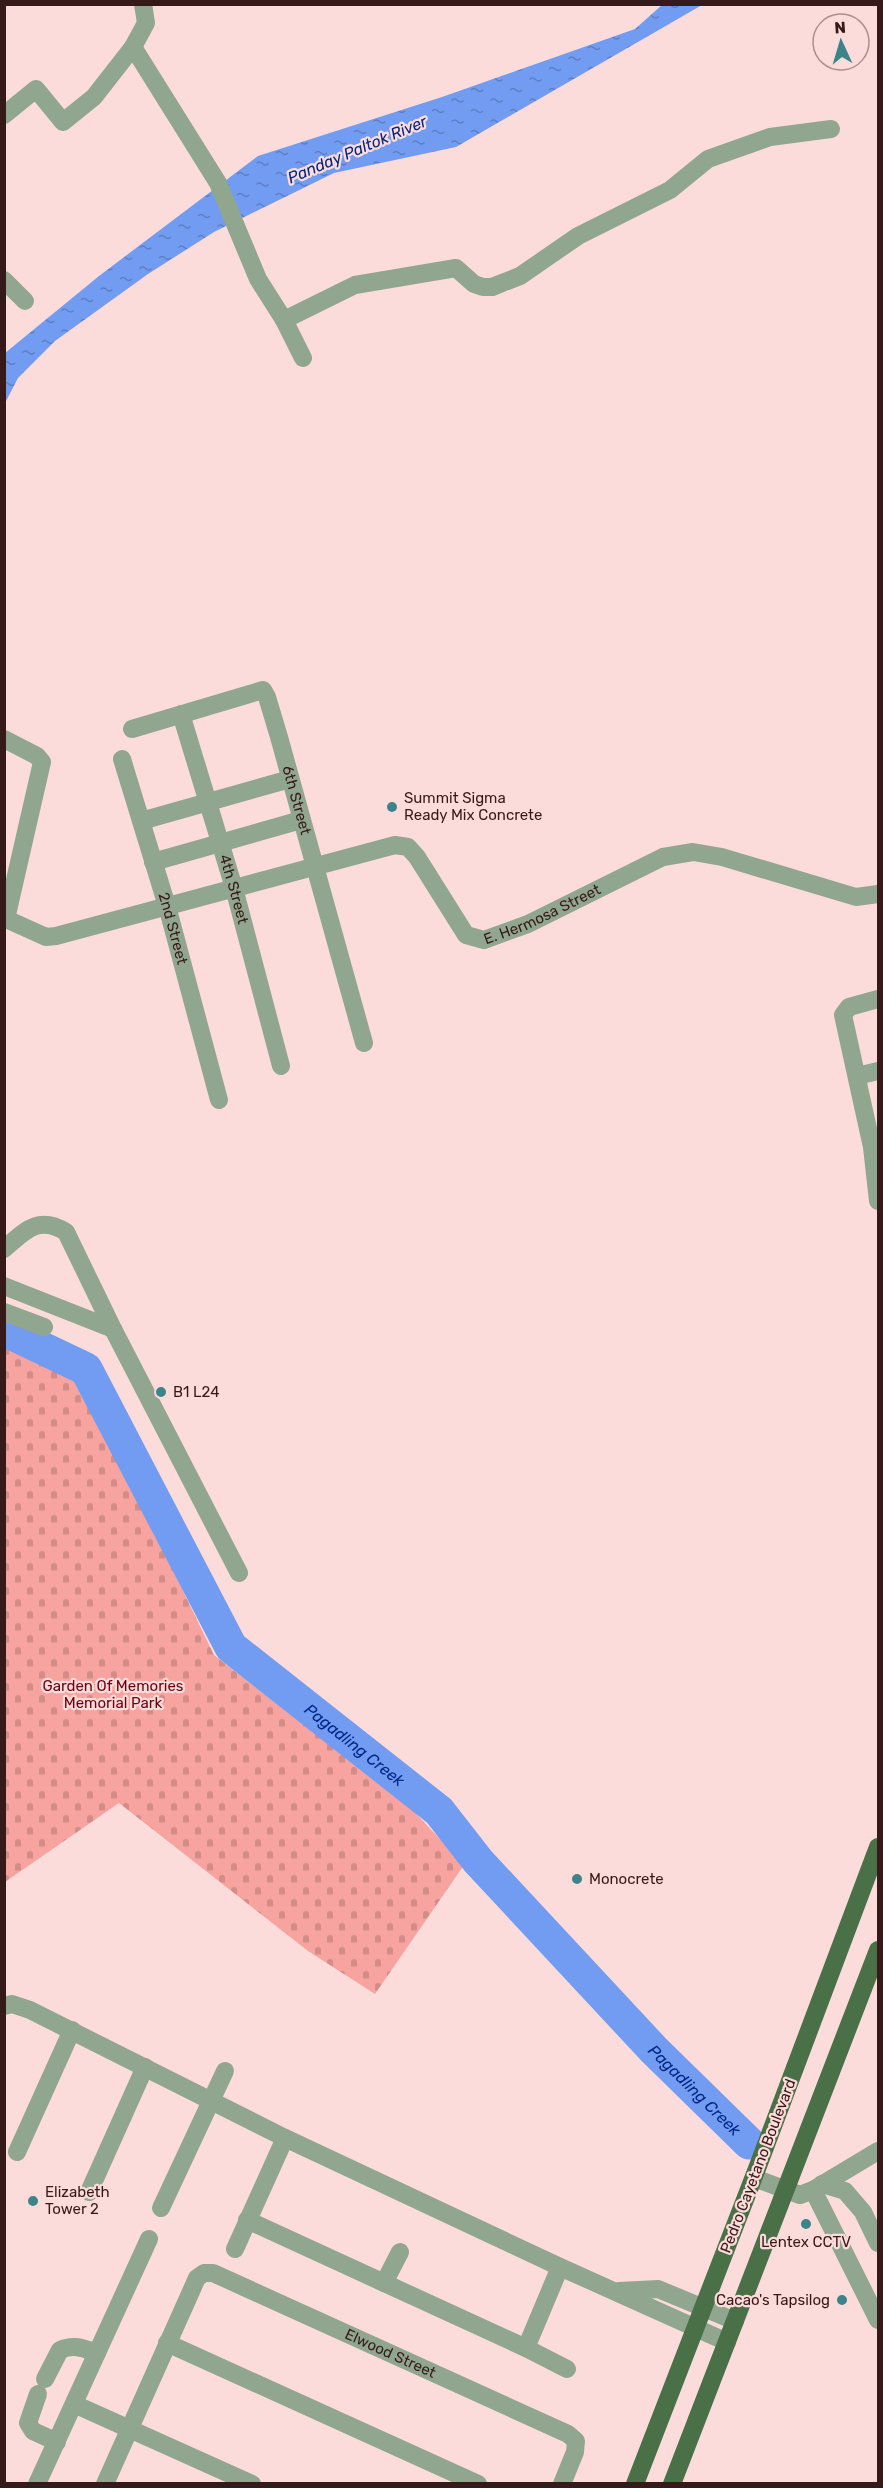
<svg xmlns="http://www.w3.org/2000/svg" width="883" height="2488" viewBox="0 0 883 2488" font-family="Rubik,sans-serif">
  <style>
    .cemetery { fill: url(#cemetery-stones) }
    .water { fill: url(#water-ripples) }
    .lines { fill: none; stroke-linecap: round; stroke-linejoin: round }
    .river { stroke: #719cf1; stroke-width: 33 }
    .minor { stroke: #91a68f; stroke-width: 18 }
    .major { stroke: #4a7048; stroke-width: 18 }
    .poi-dot { fill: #3c848a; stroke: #fcdcda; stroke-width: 2 }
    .labels { text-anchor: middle; stroke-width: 4.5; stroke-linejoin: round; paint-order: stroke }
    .poi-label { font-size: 15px; fill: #361a19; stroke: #fcdcda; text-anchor: start }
    .street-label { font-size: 15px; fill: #361a19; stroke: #fcdcda }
    .park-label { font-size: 15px; fill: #690111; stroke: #fcdcda }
    .water-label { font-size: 16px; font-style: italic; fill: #002686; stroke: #fcdcda }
  </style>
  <defs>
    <pattern id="cemetery-stones" width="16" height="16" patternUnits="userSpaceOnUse" patternTransform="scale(1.5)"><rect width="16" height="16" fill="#f7a39f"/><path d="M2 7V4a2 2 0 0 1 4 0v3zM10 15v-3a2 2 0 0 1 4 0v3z" fill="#d48c88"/></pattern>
    <pattern id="water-ripples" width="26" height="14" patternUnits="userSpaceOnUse" patternTransform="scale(1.5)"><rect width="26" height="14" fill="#719cf1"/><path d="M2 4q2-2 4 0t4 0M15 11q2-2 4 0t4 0" fill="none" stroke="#5e7ec2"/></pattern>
  </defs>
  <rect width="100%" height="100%" fill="#fcdcda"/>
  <path class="cemetery" d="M5,1344L29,1353L83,1384L214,1655L409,1806L464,1865L375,1994L308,1951L119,1803L5,1882Z"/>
  <path class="water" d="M662,5H702L456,147L334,173L214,232L148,274L55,341L18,378L5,403V353L99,276L258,156L442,97L635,29Z"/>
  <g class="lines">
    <path class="river" id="s1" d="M4,1330L86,1369L231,1647L439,1811L478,1861L654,2050L749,2143"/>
    <g class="minor">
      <path d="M133,47L218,183L258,279L284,320L303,358"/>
      <path d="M4,115L36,89L63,122L94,97L133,47L146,23L143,4"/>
      <path d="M4,280L25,301"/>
      <path d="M284,320L355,285L456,268L474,284L483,287H492L520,276L578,236L670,190L708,159L770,137L831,129"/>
      <path id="s2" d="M181,714L234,888L281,1066"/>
      <path id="s3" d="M132,729L263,690L267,697L279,737L364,1043"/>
      <path d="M4,739L37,756L42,762L6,919"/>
      <path id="s4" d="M122,759L167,906L219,1100"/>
      <path d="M141,821L290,779"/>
      <path d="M153,862L301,820"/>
      <path id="s5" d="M4,918L46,937L56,936L395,845L408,847L417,857L466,935L484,940L528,924L663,857L693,852L722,857L856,897L878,894"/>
      <path d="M878,999L849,1007L843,1015L872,1147L878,1201"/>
      <path d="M857,1076L878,1071"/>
      <path d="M4,1249C25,1231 38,1215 66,1232L113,1329L239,1573"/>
      <path d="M4,1286L113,1329"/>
      <path d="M4,1312L44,1327"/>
      <path d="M4,2006L12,2004L30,2010L285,2138L560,2267L727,2342"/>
      <path d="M17,2152L72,2030"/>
      <path d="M754,2178L800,2195L813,2190L878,2151"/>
      <path d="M822,2184L845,2191L863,2212L878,2243"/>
      <path d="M813,2190L878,2320"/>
      <path d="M89,2192L145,2067"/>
      <path d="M161,2208L225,2071"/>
      <path d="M247,2220L526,2348L567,2369"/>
      <path d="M235,2249L285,2138"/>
      <path d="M384,2283L400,2252"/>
      <path d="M619,2291L658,2289L735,2321"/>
      <path d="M167,2343L478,2484"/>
      <path d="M526,2348L560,2267"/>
      <path d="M45,2379L60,2350C74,2344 83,2348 97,2353"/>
      <path d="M38,2394L28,2423L33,2431L57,2442"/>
      <path d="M74,2404L252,2484"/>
      <path d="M37,2484L149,2239"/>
      <path id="s6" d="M105,2484L197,2278L204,2273H213L568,2434L576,2441L575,2452L562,2484"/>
    </g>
    <path class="major" d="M635,2484L758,2166L878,1847
      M672,2484L878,1950"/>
  </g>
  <g class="poi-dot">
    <circle cx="392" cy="807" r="6"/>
    <circle cx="161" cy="1392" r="6"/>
    <circle cx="577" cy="1879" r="6"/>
    <circle cx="33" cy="2201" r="6"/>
    <circle cx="806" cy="2224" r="6"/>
    <circle cx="842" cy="2300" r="6"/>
  </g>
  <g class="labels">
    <g class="poi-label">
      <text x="404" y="803">Summit Sigma<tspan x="404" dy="17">Ready Mix Concrete</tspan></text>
      <text x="173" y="1397">B1 L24</text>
      <text x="589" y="1884">Monocrete</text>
      <text x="45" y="2197">Elizabeth<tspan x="45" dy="17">Tower 2</tspan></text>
      <text x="806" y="2247" text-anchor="middle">Lentex CCTV</text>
      <text x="830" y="2305" text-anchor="end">Cacao's Tapsilog</text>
    </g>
    <g class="street-label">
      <text dy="5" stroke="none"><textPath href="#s3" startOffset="252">6th Street</textPath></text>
      <text dy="5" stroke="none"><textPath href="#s2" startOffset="183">4th Street</textPath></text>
      <text dy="5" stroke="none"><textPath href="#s5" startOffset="608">E. Hermosa Street</textPath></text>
      <text dy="5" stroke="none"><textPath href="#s4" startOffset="177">2nd Street</textPath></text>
      <text transform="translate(758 2166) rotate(-69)" y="5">Pedro Cayetano Boulevard</text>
      <text dy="5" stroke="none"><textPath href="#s6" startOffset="438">Elwood Street</textPath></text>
    </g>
    <g class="park-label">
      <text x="113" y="1691">Garden Of Memories<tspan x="113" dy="17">Memorial Park</tspan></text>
    </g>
    <g class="water-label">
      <text transform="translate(357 149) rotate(-23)" y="6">Panday Paltok River</text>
      <text dy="6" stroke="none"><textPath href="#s1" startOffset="562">Pagadling Creek</textPath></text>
      <text dy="6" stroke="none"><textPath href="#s1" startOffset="1048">Pagadling Creek</textPath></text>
    </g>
  </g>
  <rect width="883" height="2488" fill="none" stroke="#361a19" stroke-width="12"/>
  <g transform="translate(841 42) rotate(356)"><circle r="28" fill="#fcdcda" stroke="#ad8e8d" stroke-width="1.5"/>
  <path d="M0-4.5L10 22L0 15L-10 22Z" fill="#3c848a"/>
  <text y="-9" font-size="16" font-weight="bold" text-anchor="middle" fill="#361a19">N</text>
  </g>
</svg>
